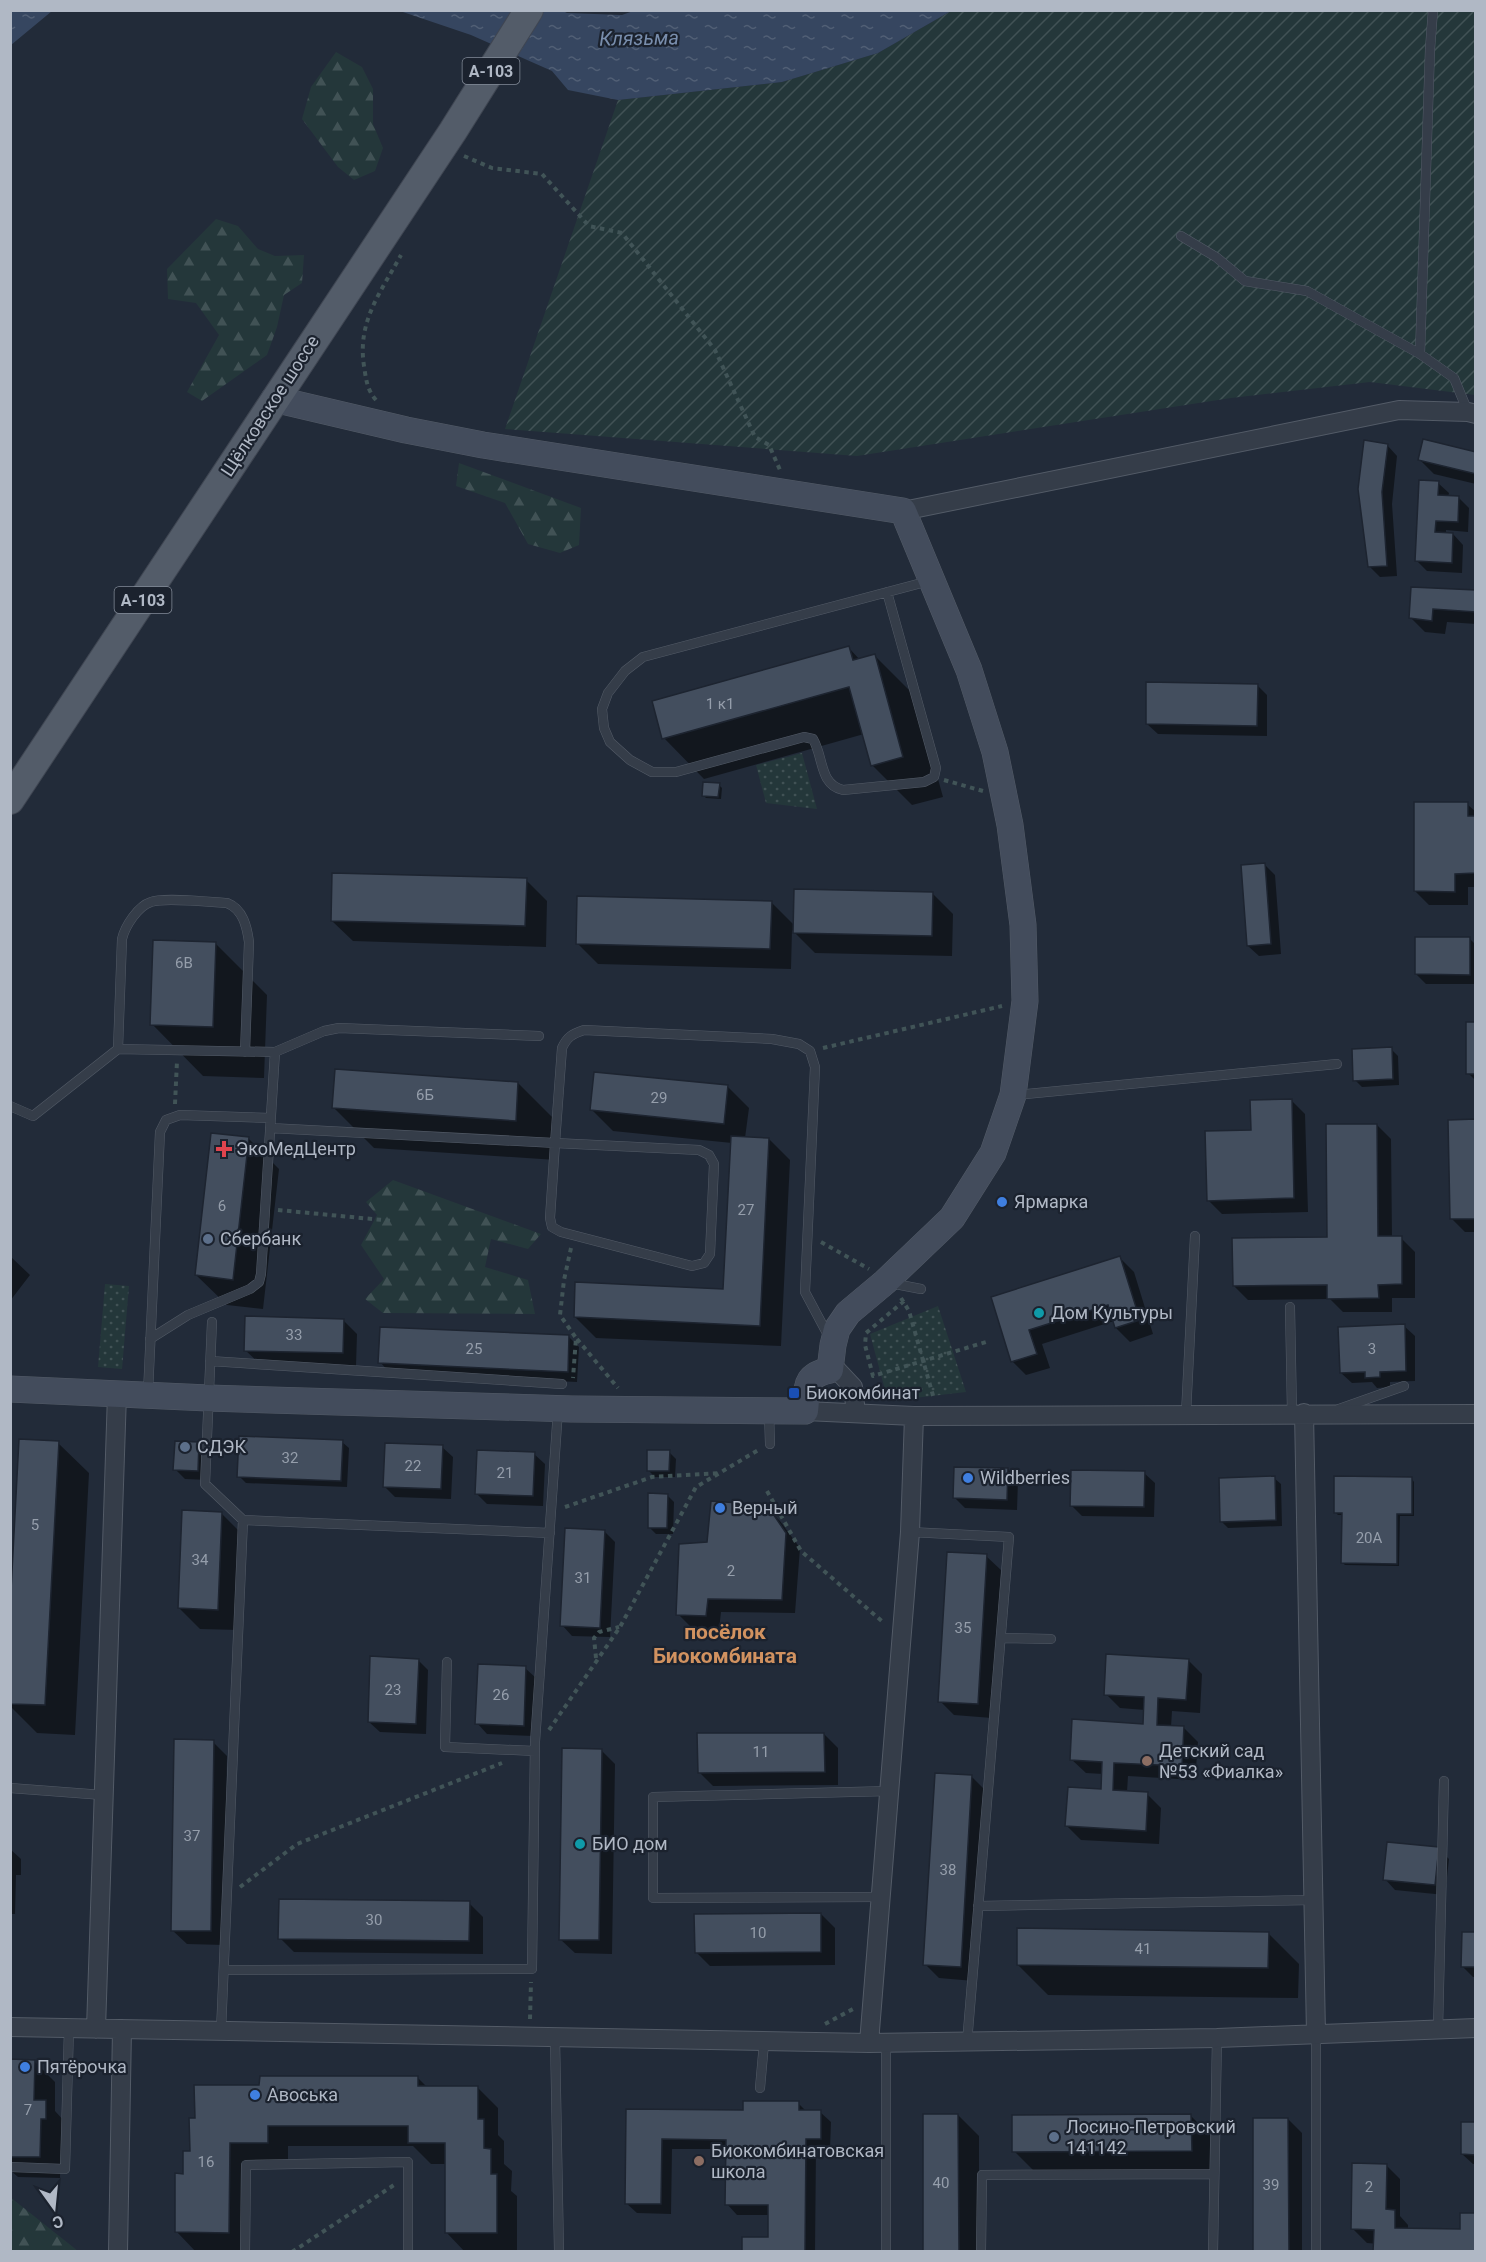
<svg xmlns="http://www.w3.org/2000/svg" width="1486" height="2262" viewBox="0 0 1486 2262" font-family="Roboto,sans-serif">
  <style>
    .forest { fill: url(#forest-firs) }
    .park { fill: url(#park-dots) }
    .garden { fill: url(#garden-furrows) }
    .water { fill: url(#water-ripples) }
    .shadow { fill: #0007 }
    .building { fill: #434e5e; stroke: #1d2430; stroke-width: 1.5 }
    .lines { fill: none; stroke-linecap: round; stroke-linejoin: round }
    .lane-casing { stroke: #535b67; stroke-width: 10 }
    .street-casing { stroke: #535b67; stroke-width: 20 }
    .secondary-casing { stroke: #535b67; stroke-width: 27 }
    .primary-casing { stroke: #3f4652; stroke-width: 30 }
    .path { stroke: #415457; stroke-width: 4; stroke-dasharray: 4.5 4.5; stroke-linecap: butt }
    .lane { stroke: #353d49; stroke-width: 9 }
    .street { stroke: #353d49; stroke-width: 18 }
    .secondary { stroke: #434c5c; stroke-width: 26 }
    .primary { stroke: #535c69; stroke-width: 28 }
    .health-dot { fill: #e0444e; stroke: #1b222e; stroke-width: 2 }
    .shop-dot { fill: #3f7fe0; stroke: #1b222e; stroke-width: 2 }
    .service-dot { fill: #5c6f8a; stroke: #1b222e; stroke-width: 2 }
    .culture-dot { fill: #0f9aa8; stroke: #1b222e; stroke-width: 2 }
    .transit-dot { fill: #1a4fb4; stroke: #1b222e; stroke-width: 2 }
    .education-dot { fill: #8d6e63; stroke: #1b222e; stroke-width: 2 }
    .labels { text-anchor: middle; stroke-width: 4.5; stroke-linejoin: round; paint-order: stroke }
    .number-label { font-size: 15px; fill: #959eab }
    .shield { fill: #1b222e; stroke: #838b98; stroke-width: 1.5 }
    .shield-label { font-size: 16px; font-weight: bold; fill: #b0b8c5 }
    .street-label { font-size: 18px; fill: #b0b8c5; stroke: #1b222e }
    .poi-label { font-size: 18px; fill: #b0b8c5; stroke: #1b222e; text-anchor: start }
    .water-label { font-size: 20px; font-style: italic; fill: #798ead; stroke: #1b222e }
    .quarter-label { font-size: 21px; font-weight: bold; fill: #d19260; stroke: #1b222e }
  </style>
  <defs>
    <pattern id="forest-firs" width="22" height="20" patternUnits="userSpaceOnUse" patternTransform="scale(1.5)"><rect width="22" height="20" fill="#24373a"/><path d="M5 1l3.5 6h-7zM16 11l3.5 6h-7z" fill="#415255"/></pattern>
    <pattern id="park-dots" width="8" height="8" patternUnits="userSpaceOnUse" patternTransform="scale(1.5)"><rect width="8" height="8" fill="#24373a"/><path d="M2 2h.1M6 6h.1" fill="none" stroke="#415255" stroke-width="1.8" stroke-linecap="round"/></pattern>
    <pattern id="garden-furrows" width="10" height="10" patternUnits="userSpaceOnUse" patternTransform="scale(1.5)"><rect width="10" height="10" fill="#24373a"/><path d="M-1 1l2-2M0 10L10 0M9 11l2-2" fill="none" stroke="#415255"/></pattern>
    <pattern id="water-ripples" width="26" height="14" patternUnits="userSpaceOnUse" patternTransform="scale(1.5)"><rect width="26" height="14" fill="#364660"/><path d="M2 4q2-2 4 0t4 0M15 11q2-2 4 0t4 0" fill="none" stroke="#515f75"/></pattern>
  </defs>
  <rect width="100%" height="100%" fill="#222b39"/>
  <path class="forest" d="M336,52L362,67L373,89V124L383,148L375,171L354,180L338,167L302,119L311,87Z
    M216,219L238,226L258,249L275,256L304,255L302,283L284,295L277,327L267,355L202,401L187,392L219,335L196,303L168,299L167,269Z
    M459,463L581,508L579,545L560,553L528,544L505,503L456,486Z
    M393,1180L541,1234L528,1249L491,1239L485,1267L528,1280L535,1314L383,1313L365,1299L384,1279L361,1245L377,1215L366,1202Z
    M10,2197L78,2251H11Z"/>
  <path class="park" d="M802,753L817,809L766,803L756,765Z
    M105,1284L129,1286L122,1369L98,1367Z
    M938,1306L966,1392L888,1401L870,1334Z"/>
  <path class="garden" d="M951,11H1475V395L1370,382L1231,398L857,456L505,429L618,100L782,82L878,53Z"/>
  <path class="water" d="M11,10H52V11L11,45Z
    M561,10L567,13L622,15L636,10L951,11L878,53L782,82L618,100L568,90L552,71L471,35L400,11Z"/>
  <path class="shadow" d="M1387,445L1397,456L1392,504L1397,576L1380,577L1370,567Z
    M1476,453V484L1434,474L1420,460Z
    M1438,483L1449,493L1448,497L1459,498L1469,508L1468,532L1446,530V534H1453L1463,545L1462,573L1427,571L1416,560Z
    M1476,592V624L1447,622L1445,634L1425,632L1411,618Z
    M849,648L860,660L875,656L915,696L943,797L912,805L872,765L864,734L704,779L664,738Z
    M1257,685L1267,695V736L1158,734L1147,724Z
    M719,785L722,788L721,799L706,798L703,795Z
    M1467,804L1476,812V887H1468V905H1429L1415,891Z
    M1265,865L1275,875L1281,954L1259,956L1248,946Z
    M526,880L547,901L546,947L353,941L332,921Z
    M932,893L953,914L952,956L815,953L792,930L791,969L598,964L577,943L771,902L795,926Z
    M1469,938L1476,945V984H1426L1416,974Z
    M216,944L267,995L264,1078L203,1076L152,1024Z
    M1476,1023V1081L1468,1073Z
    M1391,1049L1398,1056L1399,1085L1362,1087L1355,1080Z
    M518,1083L558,1123L556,1160L374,1148L334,1108Z
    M728,1087L749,1108L745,1138L769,1139L790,1160L781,1346L596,1338L575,1317L725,1291L732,1143L613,1131L592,1110Z
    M1291,1100L1305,1114L1308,1212L1222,1214L1208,1200L1252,1132Z
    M1476,1121V1232H1465L1451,1218Z
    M1377,1125L1391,1139L1392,1238H1401L1415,1252V1298H1392V1312H1343L1330,1299L1248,1300L1234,1286L1328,1239Z
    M249,1139L279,1169L263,1309L227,1305L196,1275Z
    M10,1256L30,1275L10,1301Z
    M1120,1258L1134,1272L1153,1334L1130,1342L1116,1328L1114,1321L1042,1344L1050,1368L1026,1375L1012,1361L993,1298Z
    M343,1320L357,1334L356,1366L260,1364L245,1350Z
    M1404,1326L1415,1336V1381L1390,1382V1387L1377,1388L1372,1382L1352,1383L1341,1373Z
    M569,1337L579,1347L577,1382L390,1373L380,1362Z
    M342,1442L349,1448L347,1487L246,1483L239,1476Z
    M58,1443L89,1473L75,1735L37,1733L10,1706V1637Z
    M198,1443L209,1454L208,1480L185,1479L175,1469Z
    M442,1447L453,1457L451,1499L395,1497L385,1487Z
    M669,1452L676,1459L675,1477H655L648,1470Z
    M534,1454L545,1464L543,1506L487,1504L477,1494Z
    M1008,1469L1018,1480L1017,1510L965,1508L955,1498Z
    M1144,1473L1155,1483L1154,1517L1082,1516L1071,1505Z
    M1274,1478L1281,1484L1282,1526L1228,1528L1221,1521Z
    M1412,1479L1414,1482V1516H1400L1399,1566L1345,1565L1342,1562L1343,1515H1338L1335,1512Z
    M667,1495L674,1502L673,1534H656L649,1527Z
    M766,1507L780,1521L800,1548L795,1613L721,1612L719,1630L692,1628L678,1614L708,1543Z
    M222,1514L243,1535L239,1630L200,1629L179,1608Z
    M604,1531L615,1542L610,1637L572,1636L562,1625Z
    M986,1556L1001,1570L992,1718L954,1715L940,1701Z
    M418,1660L428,1670L426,1734L380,1732L369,1722Z
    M1188,1660L1202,1674L1200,1713L1172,1711L1171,1727L1184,1728L1198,1742L1195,1780L1128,1776L1127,1792L1147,1794L1161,1808L1159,1844L1081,1840L1067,1826L1102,1791L1103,1774L1086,1773L1071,1759L1144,1725L1145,1710L1120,1708L1106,1694Z
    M525,1668L536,1678L533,1736L487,1734L477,1723Z
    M824,1734L838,1748V1785L713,1786L699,1772Z
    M213,1742L227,1756L224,1945L187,1944L172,1930Z
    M601,1750L615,1764L612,1954L575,1953L560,1939Z
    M972,1777L986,1791L974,1981L939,1978L925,1964Z
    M1438,1848L1449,1859L1445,1895L1395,1890L1385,1879Z
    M10,1849L21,1859V1875H16L15,1914H10Z
    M469,1903L483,1917V1954L294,1952L280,1938Z
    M821,1914L835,1928V1965L710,1966L696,1952Z
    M1268,1933L1299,1964L1298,1998L1048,1995L1018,1965Z
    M1476,1933V1977H1473L1463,1967Z
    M10,2061H34L55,2082V2111L66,2123V2139H61L60,2178L18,2177L10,2170Z
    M417,2077L427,2087H477L498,2108V2135L504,2141V2164L512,2171L511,2191L517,2196V2252H465L446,2232L447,2164H431L413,2146H288V2163H250L249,2252H196L177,2232L185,2175L191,2152L196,2120L260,2086Z
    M798,2103L807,2112H820L831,2122L830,2149L816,2148L815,2252H744L769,2239V2215H737L727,2204V2149H672L671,2214L637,2213L626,2203L627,2110L745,2112Z
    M958,2115L979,2136V2252H924Z
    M1191,2116L1212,2137V2171L1035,2172L1014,2151Z
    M1288,2119L1302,2133V2252H1255Z
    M1476,2124V2164H1473L1462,2154Z
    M1386,2165L1400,2179V2216L1408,2225V2230L1476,2252L1367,2243L1353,2229Z"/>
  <path class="building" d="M1423,439L1476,452V474L1418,460Z
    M1364,440L1388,444L1382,492L1387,566L1368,567L1358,489Z
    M1419,480L1439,481L1438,495L1459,496L1458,522L1436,521L1435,532L1453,533L1452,563L1415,561Z
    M1411,587L1476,590V612L1433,609L1432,621L1409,618Z
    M849,646L853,660L875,654L903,757L871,766L849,687L662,739L652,701Z
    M1146,682L1258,684L1257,726L1146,724Z
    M703,782L720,783L718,797L702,796Z
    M1414,802H1468V816H1476V873L1455,874V892L1414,891Z
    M1265,863L1271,944L1247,946L1241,865Z
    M332,873L527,878L525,926L331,921Z
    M794,889L933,892L932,936L793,933Z
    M577,896L772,901L770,949L576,944Z
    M1415,937H1470V975L1415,974Z
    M153,940L216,942L213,1027L150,1025Z
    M1466,1022H1476V1074H1466Z
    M1392,1047L1393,1079L1353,1081L1352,1049Z
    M335,1069L518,1082L516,1121L332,1108Z
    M594,1072L728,1085L724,1124L590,1110Z
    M1292,1099L1294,1198L1207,1201L1205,1131L1251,1130L1250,1100Z
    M1476,1119V1219H1450L1448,1120Z
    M1326,1124H1377L1378,1236H1402V1284L1378,1285L1379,1298L1327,1299V1285L1233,1286L1232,1238L1327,1237Z
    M211,1133L249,1137L233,1280L195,1275Z
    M731,1136L769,1138L760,1326L574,1317L575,1282L723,1289Z
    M1120,1256L1140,1320L1115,1328L1108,1305L1029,1330L1037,1354L1011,1362L991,1297Z
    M245,1316L344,1319L343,1353L244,1351Z
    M1405,1324L1406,1371L1380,1372V1377L1365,1378V1372L1340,1373L1338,1327Z
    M380,1327L569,1335L568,1372L378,1363Z
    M239,1436L343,1440L341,1481L237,1477Z
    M19,1439L59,1441L45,1705L10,1704V1609Z
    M175,1441L199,1442L198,1471L173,1470Z
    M385,1443L443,1445L441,1489L383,1487Z
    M477,1450L535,1452L533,1496L475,1494Z
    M647,1450H670L669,1471H647Z
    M954,1467L1008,1468L1007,1500L953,1498Z
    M1071,1470L1145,1471L1144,1507L1070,1506Z
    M1275,1476L1276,1520L1220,1522L1219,1478Z
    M1334,1476L1412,1477V1514H1397V1564L1341,1563L1342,1513H1334Z
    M648,1493L668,1494L667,1528H648Z
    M711,1501L767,1505L786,1533L782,1600L708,1599L706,1616L676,1615L679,1544L707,1542Z
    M182,1510L222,1512L218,1610L178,1608Z
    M565,1528L605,1530L600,1628L560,1626Z
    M947,1552L987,1554L978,1704L938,1702Z
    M1106,1654L1189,1659L1186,1700L1158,1698L1157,1725L1184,1726L1182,1766L1114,1763L1113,1790L1148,1792L1146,1831L1065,1826L1068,1787L1101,1789L1102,1762L1070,1760L1072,1719L1143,1724L1144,1697L1104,1695Z
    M370,1656L419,1659L416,1724L368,1722Z
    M478,1664L526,1666L524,1726L475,1724Z
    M697,1733H824L825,1772L698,1773Z
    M174,1739L214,1740L211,1931H171Z
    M562,1748L602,1749L599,1940H559Z
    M935,1773L972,1775L961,1967L923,1965Z
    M1387,1842L1439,1847L1435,1885L1383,1880Z
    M279,1899L470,1901L469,1941L278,1939Z
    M821,1913V1952L695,1953L694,1914Z
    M1017,1928L1269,1932L1268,1968L1017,1965Z
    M1462,1932H1476V1967H1461Z
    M10,2059L35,2060L34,2100H46V2119H41L40,2157H10Z
    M260,2076H418V2086H478V2119H484V2148L491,2149V2174H497V2233H445V2143H408V2126H268V2143H230L229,2233L175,2232V2173L183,2174V2151H190L189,2118H195L194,2085H259Z
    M743,2101H799V2110H821V2139H806L805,2252H742V2237H768V2205H725L726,2140L662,2139L661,2204H625L626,2109L743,2110Z
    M923,2114H958L959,2252H923Z
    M1191,2114L1192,2151L1012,2152V2115Z
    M1253,2118H1288L1289,2252H1253Z
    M1461,2122H1476V2155L1461,2154Z
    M1352,2163L1387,2164L1386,2209L1395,2210V2228L1460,2229V2213H1476V2252H1373L1374,2230L1351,2229Z"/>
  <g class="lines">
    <defs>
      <path id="lane" d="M1181,236L1216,257L1245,281L1307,291L1420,354L1454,378L1468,412
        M1420,354L1430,49L1433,10
        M887,592L936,768L934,777L924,782L843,790C819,784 824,758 813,739L804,737L676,772H652L630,760L610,742L604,728L602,709L608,693L625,671L643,657L929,581
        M118,1049L122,939C125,926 138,906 151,902C163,897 211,902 227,903C243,909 247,927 249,942L245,1052
        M1015,1095L1337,1064
        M10,1106L33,1116L118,1049L275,1052
        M270,1128L555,1143L550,1218L552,1227L561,1232L692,1266L704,1263L710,1254L714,1164L709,1155L699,1150L555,1143L562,1048C567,1037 572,1034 584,1030L772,1039L799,1044L810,1051L815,1067L805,1292L829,1337
        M890,1283L921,1289
        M1290,1307L1292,1413
        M212,1322L205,1484L243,1520L550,1533
        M150,1339L188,1315L250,1289L259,1282L261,1274L275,1052L324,1031L339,1028L539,1036
        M210,1361L562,1384
        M148,1393L160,1132L166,1120L180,1115L271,1118
        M1339,1409L1404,1386
        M769,1413L770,1444
        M1186,1414L1195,1236
        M910,1532L1009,1537L967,2043
        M1001,1638L1051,1639
        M447,1662L445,1747L535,1751
        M10,1788L103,1795
        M881,1897L653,1898V1797L890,1791
        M978,1906L1314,1900
        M224,1970L532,1969L535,1742L558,1410
        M1438,2030L1444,1781
        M221,2031L243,1520
        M1316,2034V2252
        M555,2037L559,2252
        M760,2088L764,2043
        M10,2167L65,2169L69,2028
        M245,2252L246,2165L408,2162V2252
        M886,2252V2043
        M981,2252L982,2175L1213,2174
        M1213,2252L1217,2038"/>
      <path id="street" d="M903,511L1399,410L1468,412L1476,414
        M830,1370H837L853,1387L856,1413
        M805,1411L914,1416L1476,1414
        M1304,1413L1316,2034
        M10,2027L869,2043L1217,2038L1476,2028
        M96,2029L117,1394
        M869,2043L910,1532L914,1416
        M118,2252L122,2029"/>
      <path id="secondary" d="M10,1389L208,1398L572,1409L805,1411C808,1387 803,1376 830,1370L833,1345L837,1329L848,1313L885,1282L952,1218L993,1153L1013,1095L1025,1001L1023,925L1010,825L995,752L969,670L903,511L483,445L406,430L274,399"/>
      <path id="primary" d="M10,800L453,131L529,10"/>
    </defs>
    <use href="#lane" class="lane-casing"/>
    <use href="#street" class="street-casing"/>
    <use href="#secondary" class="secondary-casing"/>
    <use href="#primary" class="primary-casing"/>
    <path class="path" d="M464,156L492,168L542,174L589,226L622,233L715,350L755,437L769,445L780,470
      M376,400C367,390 366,379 364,366C357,321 381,292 401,255
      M944,780L983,791
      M823,1048L1002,1006
      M175,1104L177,1061
      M278,1210L393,1221
      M821,1242L869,1269
      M571,1248L564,1280L560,1315L576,1338L573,1378
      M901,1298L909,1311L934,1399
      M904,1301L866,1333L865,1345L873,1376L986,1342
      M577,1339L618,1388
      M767,1491L801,1551L884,1623
      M565,1507L652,1477L720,1473
      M596,1658L594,1638L599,1632L619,1627
      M549,1730L620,1627L696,1487L760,1449
      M240,1887L297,1844L502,1763
      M530,2019L531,1982
      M825,2024L853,2009
      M292,2252L394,2185"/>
    <use href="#lane" class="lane"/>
    <use href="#street" class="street"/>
    <use href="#secondary" class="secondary"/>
    <use href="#primary" class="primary"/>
  </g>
  <path class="health-dot" d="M221 1140h6v6h6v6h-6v6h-6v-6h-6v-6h6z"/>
  <g class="shop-dot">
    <circle cx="1002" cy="1202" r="6"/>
    <circle cx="968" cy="1478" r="6"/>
    <circle cx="720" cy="1508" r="6"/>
    <circle cx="25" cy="2067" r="6"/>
    <circle cx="255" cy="2095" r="6"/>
  </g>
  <g class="service-dot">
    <circle cx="208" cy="1239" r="6"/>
    <circle cx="185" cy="1447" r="6"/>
    <circle cx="1054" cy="2137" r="6"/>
  </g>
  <g class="culture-dot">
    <circle cx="1039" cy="1313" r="6"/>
    <circle cx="580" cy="1844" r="6"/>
  </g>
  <rect class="transit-dot" x="788" y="1387" width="12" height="12" rx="3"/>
  <g class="education-dot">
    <circle cx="1147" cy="1761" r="6"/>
    <circle cx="699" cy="2161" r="6"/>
  </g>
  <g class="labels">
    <g class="number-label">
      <text x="720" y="709">1 к1</text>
      <text x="184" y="968">6В</text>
      <text x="425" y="1100">6Б</text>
      <text x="659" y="1103">29</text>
      <text x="222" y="1211">6</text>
      <text x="746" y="1215">27</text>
      <text x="294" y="1340">33</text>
      <text x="474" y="1354">25</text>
      <text x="1372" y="1354">3</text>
      <text x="290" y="1463">32</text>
      <text x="413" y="1471">22</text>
      <text x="505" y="1478">21</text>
      <text x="35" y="1530">5</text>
      <text x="1369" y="1543">20А</text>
      <text x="200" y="1565">34</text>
      <text x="731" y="1576">2</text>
      <text x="583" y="1583">31</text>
      <text x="963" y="1633">35</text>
      <text x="393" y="1695">23</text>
      <text x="501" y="1700">26</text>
      <text x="761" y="1757">11</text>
      <text x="192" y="1841">37</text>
      <text x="948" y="1875">38</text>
      <text x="374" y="1925">30</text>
      <text x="758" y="1938">10</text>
      <text x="1143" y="1954">41</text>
      <text x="28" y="2115">7</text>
      <text x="206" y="2167">16</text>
      <text x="941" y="2188">40</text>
      <text x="1271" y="2190">39</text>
      <text x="1369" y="2192">2</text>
    </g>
    <g class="shield">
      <rect x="462.5" y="58" width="57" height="26" rx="4.5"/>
      <rect x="114.5" y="587" width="57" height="26" rx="4.5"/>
    </g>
    <g class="shield-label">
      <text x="491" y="77">А-103</text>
      <text x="143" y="606">А-103</text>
    </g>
    <g class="street-label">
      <text transform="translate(270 406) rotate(-57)" y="6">Щёлковское шоссе</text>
    </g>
    <g class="poi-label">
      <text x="236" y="1155">ЭкоМедЦентр</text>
      <text x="1014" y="1208">Ярмарка</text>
      <text x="220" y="1245">Сбербанк</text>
      <text x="1051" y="1319">Дом Культуры</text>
      <text x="806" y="1399">Биокомбинат</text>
      <text x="197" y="1453">СДЭК</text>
      <text x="980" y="1484">Wildberries</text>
      <text x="732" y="1514">Верный</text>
      <text x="1159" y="1757">Детский сад<tspan x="1159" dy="21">№53 «Фиалка»</tspan></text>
      <text x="592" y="1850">БИО дом</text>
      <text x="37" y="2073">Пятёрочка</text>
      <text x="267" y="2101">Авоська</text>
      <text x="1066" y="2133">Лосино-Петровский<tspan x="1066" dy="21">141142</tspan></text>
      <text x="711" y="2157">Биокомбинатовская<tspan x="711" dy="21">школа</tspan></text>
    </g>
    <g class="water-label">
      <text transform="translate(639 38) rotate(-1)" y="7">Клязьма</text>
    </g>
    <g class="quarter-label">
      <text x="725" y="1639">посёлок<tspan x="725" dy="24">Биокомбината</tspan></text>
    </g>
  </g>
  <rect width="1486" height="2262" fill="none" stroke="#b0b8c5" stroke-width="24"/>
  <g transform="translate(54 2208) rotate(165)" stroke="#1b222e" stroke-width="4.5" paint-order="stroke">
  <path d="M0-4.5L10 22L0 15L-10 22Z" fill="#b0b8c5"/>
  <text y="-9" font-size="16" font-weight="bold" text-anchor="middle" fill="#b0b8c5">С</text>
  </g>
</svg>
